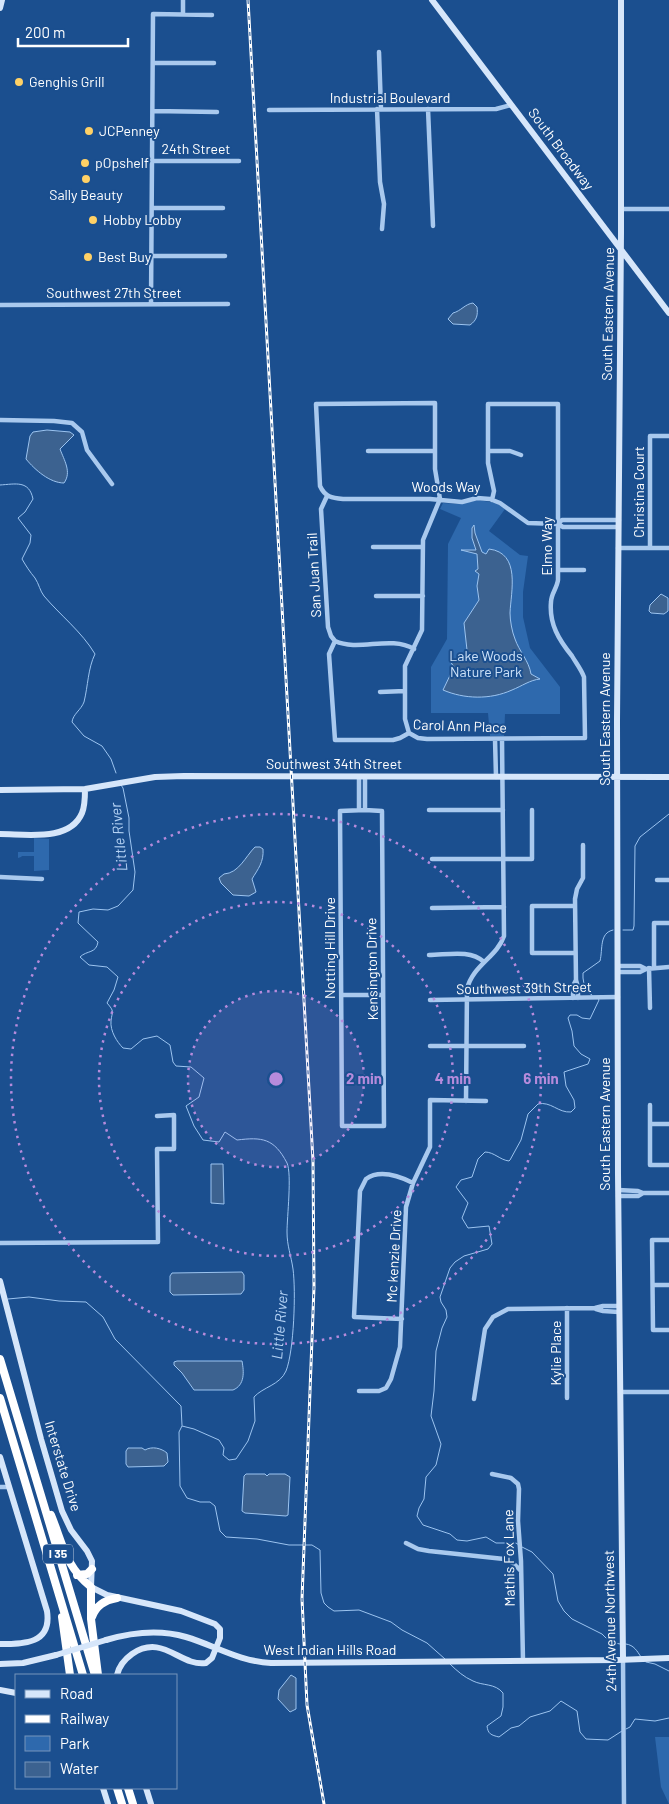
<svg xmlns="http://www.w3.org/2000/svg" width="669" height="1804" viewBox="0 0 669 1804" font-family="Barlow,sans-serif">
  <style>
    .green { fill: #2e69ad }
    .water { fill: #3c6290; stroke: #9cc4f0 }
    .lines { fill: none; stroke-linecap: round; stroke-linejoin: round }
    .stream { stroke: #9cc4f0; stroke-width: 1 }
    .street { stroke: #a9c9ee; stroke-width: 4.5 }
    .secondary { stroke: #d6e6fa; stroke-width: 6 }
    .highway { stroke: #fff; stroke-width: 8 }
    .rail-casing { stroke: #fff; stroke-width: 3 }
    .rail { stroke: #1b4f8f; stroke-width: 1; stroke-dasharray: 4; stroke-linecap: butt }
    .secondary-bridge { stroke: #d6e6fa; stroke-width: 6 }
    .ring { fill: none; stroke: #b68bdc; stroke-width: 2.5; stroke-dasharray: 2.5 5 }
    .poi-dot { fill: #ffd166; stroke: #1b4f8f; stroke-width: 2 }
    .labels { text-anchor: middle; stroke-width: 4; stroke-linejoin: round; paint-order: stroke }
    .shield { fill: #1b4f8f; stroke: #bbcadd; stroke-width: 1 }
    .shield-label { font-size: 12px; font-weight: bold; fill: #fff }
    .poi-label { font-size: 14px; fill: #fff; stroke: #1b4f8f; text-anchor: start }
    .street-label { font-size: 14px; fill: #fff; stroke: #1b4f8f }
    .park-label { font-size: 14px; fill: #cfe3fa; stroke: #1b4f8f }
    .water-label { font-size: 15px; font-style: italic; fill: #b5d3f5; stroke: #1b4f8f }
    .centre { fill: #b68bdc; stroke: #1b4f8f; stroke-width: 2.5 }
    .ring-label { font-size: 15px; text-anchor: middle; font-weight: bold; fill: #b68bdc; stroke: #1b4f8f; stroke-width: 4; stroke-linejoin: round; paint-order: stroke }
  </style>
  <rect width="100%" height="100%" fill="#1b4f8f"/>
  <path class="green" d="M478,500L496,503L505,509L489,531L520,555L528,556L523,592V617L530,648L560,687V714H505L504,736H490L488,713H431V667L447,639L448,544L461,518L440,509L443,503L458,504Z
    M34,838L49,839V870L34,871V856H22L21,857L18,858V852H34Z
    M655,1737H669V1804L661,1787Z"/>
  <path class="water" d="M473,303L477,307C478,315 477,320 470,325L453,324L448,319L453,313C461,311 465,304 473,303Z
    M47,430L70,432L74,435L60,449C64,460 72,472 64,483C50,483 35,470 26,459L30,436L33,432Z
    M474,525L475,533L482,552L486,554L489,549C521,553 511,591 510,613C510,620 512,632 515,639C519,651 529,661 531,674L540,679C530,680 522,686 512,690C490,700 464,699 443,690L454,667L450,661L456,662L467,650L464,623L479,600L477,586L479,574L475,571L478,569L477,554L461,550H476L472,538V528Z
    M661,594L668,598V611L664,614L651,613L649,611L650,605Z
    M255,847H260L263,849C264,862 258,869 252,879L256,892L249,896L233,895L221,883L219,878L224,874C239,873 245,857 255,847Z
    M211,1164H223L224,1204L211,1203Z
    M242,1272L244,1275V1290L241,1294L173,1295L170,1292V1276L172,1273Z
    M177,1361H242C244,1372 245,1385 233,1390H194L182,1373L174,1365V1362Z
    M128,1448H142L145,1450C152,1446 161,1448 167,1453L168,1462L164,1466L128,1467L126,1464V1451Z
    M246,1474H265L267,1476L269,1474H285L290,1477L288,1515L286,1516L245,1513L242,1511L244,1476Z
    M291,1675L296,1678V1709L290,1712L278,1699L279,1690Z"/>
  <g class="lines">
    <path class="stream" d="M0,485C16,484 29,480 33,499L25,512L18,518L31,535L30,543L22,559C26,566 30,572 35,578C39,584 40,591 44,596C60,615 82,632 95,654C88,668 88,686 84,702C81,710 73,714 72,722L84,736L102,746L111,759L116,773
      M121,785L123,788L129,818V831L135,872L133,890L118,906L108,910L93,909L79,912L78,923L98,942C96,954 87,950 80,957L89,965L107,967L118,977L114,990L107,1003C115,1012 112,1011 111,1021C110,1031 117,1042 123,1048L131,1049L143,1039L157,1036L170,1045L173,1062L176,1066L191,1067L204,1078L199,1097L186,1106L194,1126L203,1140L219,1142L225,1132L237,1140C262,1137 274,1138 287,1163C292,1174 287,1217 287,1232C287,1246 291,1255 293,1269C296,1291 294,1351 286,1371C280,1385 263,1387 254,1397L255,1421L248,1441L236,1459L229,1460L223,1455L224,1448L219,1440L194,1429L182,1426
      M623,930H633L634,926L635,846L640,837L669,814
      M592,995L585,990L583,978V973L600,961C603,949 599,933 613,930
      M8,1299L29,1297L59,1301L86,1302L103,1317L115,1339L181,1406L182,1425
      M182,1426L179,1432L180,1486L187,1498L200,1502H210L215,1506L220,1531L226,1537L257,1539L289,1545H312L320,1550L321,1593L324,1603L328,1607L334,1611L359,1610L391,1622L402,1630L427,1643L445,1659
      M519,1545L516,1543H496L486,1537L467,1541L457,1540L450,1534L423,1525L417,1516L419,1508L424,1499L426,1477L436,1465L441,1444L431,1416L434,1391L436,1351L442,1328L447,1317L446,1310L441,1302L440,1297L450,1268L455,1262L464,1256L488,1249L492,1244L489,1226L468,1228L462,1218L468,1203L456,1187L461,1180L472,1177L478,1159L485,1152C494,1152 500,1160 509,1161L510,1160L521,1140L528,1114L538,1104C551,1101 558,1113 571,1112L575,1108L574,1100L566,1086L564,1072L588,1064L590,1059L581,1054L574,1046L572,1031L568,1018L570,1015H577L582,1018L590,1019L599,1000L598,998
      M522,1547L532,1552L553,1574L558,1601L564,1611L572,1619L602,1634L610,1642L620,1644
      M626,1644C634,1645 637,1651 641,1657
      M646,1662L655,1664L669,1671
      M450,1664C457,1671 464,1677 473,1681C483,1686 495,1683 503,1693V1707L501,1716L487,1726C488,1734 491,1735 499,1737L511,1728L519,1726L530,1717L550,1711L561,1701L577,1711L580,1732L586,1739L608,1740L622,1731
      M626,1729L630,1727L635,1719L655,1721L669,1718"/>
    <path class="street" d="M183,14V0
      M379,52L381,109
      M153,63H214
      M377,109L380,182L384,204L382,229
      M428,109L433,226
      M269,110L496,109L511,105
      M153,111L217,112
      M152,161H239
      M152,208H223
      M621,209H669
      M152,256H225
      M151,304L153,14L212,15
      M0,305L228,304
      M0,420L54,421L72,423L82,432L87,450L112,484
      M368,451H435
      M488,451H510L521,455
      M327,496L321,509L328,627L331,636L335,641L329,654L335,740H393L400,738L409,733
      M618,527H563L558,524L562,520H619
      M373,547H423
      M618,548H669
      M650,548V436H669
      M558,570H584
      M376,596H423
      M335,641C359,652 390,635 414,649
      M380,692L405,691
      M409,733L405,719V666L422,630L423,540L440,499L435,469V403L316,404L320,486C325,497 332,498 343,499H430L462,502L477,498L490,499L500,503L528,523L558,524
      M409,733L418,738L427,739L585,738L584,677C581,669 576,663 572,656C559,640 549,624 551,602C551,594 557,588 558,580V404H488V463L494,491L492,500
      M495,739L496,777
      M359,777V810
      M365,777V810
      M365,810L382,811L384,1126H342L340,811Z
      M429,810H503
      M432,859H532V810
      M0,877L42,879
      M657,880H669
      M575,906H532V953H575
      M432,908L504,907
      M429,955C447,955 470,949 484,962
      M618,966H640L646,969
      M649,968L650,1008
      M654,968V923H669
      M618,972H640L646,969L669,967
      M342,995H383
      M573,998V986L576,980
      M578,998V987L576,980L575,899L577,889L583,878V845
      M430,1000L618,997
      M430,1046H524
      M466,1101L467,989C473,965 497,957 504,936L502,739
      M650,1105V1165H669
      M651,1124H669
      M618,1190L638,1191L643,1193H669
      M618,1196H638L643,1193
      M669,1240H652L653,1330H669
      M0,1243L158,1242L157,1149H174V1115L157,1116
      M653,1285H669
      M567,1308V1398
      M596,1309L603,1311L619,1312
      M402,1319L354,1317L360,1191L366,1179C380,1169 399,1176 413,1183
      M359,1391H379L386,1388L391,1379L400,1347L406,1207L413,1183L430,1147V1100L486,1101
      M620,1392H669
      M474,1399L485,1329L493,1317L508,1309L595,1308L603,1306H619
      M492,1474L511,1478L518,1484L519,1489L518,1521L521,1561L523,1661
      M0,1487H9
      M406,1543L418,1549L429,1551L504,1559L513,1563L521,1571
      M623,1659L624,1804"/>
    <path class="secondary" d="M432,0L669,313
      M621,0V233L617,721L618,1174L623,1659
      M0,8L2,0
      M0,790L85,789L155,777L184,776L669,777
      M0,834C26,834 70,842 82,813C85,806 85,797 85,789
      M0,1281L41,1439L62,1511L71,1530L87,1551L92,1561L91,1587L107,1595L181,1611L215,1624L220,1629V1638L212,1658L206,1663C180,1667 163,1633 132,1654C125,1659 119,1666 117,1675
      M0,1457L47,1611C52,1644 24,1644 0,1644
      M106,1640C133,1632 159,1629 186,1637C216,1646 238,1661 271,1663L617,1660L669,1658
      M0,1664L23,1663L56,1655
      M0,1690L16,1693
      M103,1788L108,1804
      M146,1788L151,1804"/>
    <path class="highway" d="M0,1359L95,1675
      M0,1398L83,1675
      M51,1515C63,1544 65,1566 91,1587V1619L98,1675
      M77,1575L87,1574L92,1569
      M62,1617L70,1675
      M92,1617C96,1605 105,1600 117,1598
      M117,1788L122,1804
      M128,1788L133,1804"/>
    <defs>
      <path id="rail" d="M248,0L313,1161L314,1287L302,1599L307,1705L324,1804"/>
    </defs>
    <use href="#rail" class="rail-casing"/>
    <use href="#rail" class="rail"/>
    <path class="secondary-bridge" d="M56,1655L106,1640"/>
  </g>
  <circle cx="276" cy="1079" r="88" fill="#b68bdc" fill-opacity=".12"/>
  <g class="ring">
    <circle cx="276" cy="1079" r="88"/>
    <circle cx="276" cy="1079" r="177"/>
    <circle cx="276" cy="1079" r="265"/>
  </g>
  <g class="poi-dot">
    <circle cx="19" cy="82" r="5"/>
    <circle cx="89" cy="131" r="5"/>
    <circle cx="85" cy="163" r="5"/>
    <circle cx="86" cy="179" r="5"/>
    <circle cx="93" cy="220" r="5"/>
    <circle cx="88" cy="257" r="5"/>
  </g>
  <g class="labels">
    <rect class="shield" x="43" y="1544.5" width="30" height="19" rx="4"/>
    <g class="shield-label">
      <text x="58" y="1558">I 35</text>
    </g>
    <g class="poi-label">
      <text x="29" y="87">Genghis Grill</text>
      <text x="99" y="136">JCPenney</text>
      <text x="95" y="168">pOpshelf</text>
      <text x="86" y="200" text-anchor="middle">Sally Beauty</text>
      <text x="103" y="225">Hobby Lobby</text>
      <text x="98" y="262">Best Buy</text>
    </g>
    <g class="street-label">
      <text x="390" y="103">Industrial Boulevard</text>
      <text x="196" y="154">24th Street</text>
      <text transform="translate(561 149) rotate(53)" y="5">South Broadway</text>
      <text x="114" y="298">Southwest 27th Street</text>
      <text transform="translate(608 314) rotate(-89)" y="5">South Eastern Avenue</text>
      <text x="446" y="492">Woods Way</text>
      <text transform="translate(639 492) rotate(-90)" y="5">Christina Court</text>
      <text transform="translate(547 546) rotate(-90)" y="5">Elmo Way</text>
      <text transform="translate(314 575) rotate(-93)" y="5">San Juan Trail</text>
      <text transform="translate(605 719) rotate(-90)" y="5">South Eastern Avenue</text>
      <text transform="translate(460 726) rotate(2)" y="5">Carol Ann Place</text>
      <text x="334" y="769">Southwest 34th Street</text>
      <text transform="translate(330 948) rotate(-90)" y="5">Notting Hill Drive</text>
      <text transform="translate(372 969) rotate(-91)" y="5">Kensington Drive</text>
      <text transform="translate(524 988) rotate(-1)" y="5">Southwest 39th Street</text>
      <text transform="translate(605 1124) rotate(-90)" y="5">South Eastern Avenue</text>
      <text transform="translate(394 1256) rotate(-87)" y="5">Mc kenzie Drive</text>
      <text transform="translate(556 1353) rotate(-90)" y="5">Kylie Place</text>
      <text transform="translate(63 1466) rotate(73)" y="5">Interstate Drive</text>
      <text transform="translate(509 1558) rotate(-91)" y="5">Mathis Fox Lane</text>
      <text transform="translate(610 1621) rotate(-91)" y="5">24th Avenue Northwest</text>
      <text x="330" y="1655">West Indian Hills Road</text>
    </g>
    <g class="park-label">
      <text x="486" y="661">Lake Woods<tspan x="486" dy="16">Nature Park</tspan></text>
    </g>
    <g class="water-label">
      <text transform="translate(119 837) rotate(-96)" y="5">Little River</text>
      <text transform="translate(280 1325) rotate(-85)" y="5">Little River</text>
    </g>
  </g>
  <circle cx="276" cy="1079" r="8" class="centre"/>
  <g class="ring-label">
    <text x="364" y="1084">2 min</text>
    <text x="453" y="1084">4 min</text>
    <text x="541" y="1084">6 min</text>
  </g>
  <rect x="15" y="1674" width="162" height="115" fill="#1b4f8f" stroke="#7695bc"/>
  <rect x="25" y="1690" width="25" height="8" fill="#d6e6fa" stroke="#7695bc"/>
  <text x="60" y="1699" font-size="15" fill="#ffffff">Road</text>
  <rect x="25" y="1715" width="25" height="8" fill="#ffffff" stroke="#7695bc"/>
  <text x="60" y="1724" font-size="15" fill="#ffffff">Railway</text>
  <rect x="25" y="1736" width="25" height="15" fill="#2e69ad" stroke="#7695bc"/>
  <text x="60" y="1749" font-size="15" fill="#ffffff">Park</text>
  <rect x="25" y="1762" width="25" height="15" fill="#3c6290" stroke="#7695bc"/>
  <text x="60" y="1774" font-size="15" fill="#ffffff">Water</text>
  <path d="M18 38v8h110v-8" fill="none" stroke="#ffffff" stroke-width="2.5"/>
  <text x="25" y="38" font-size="15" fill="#ffffff" stroke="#1b4f8f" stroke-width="4" paint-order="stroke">200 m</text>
</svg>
